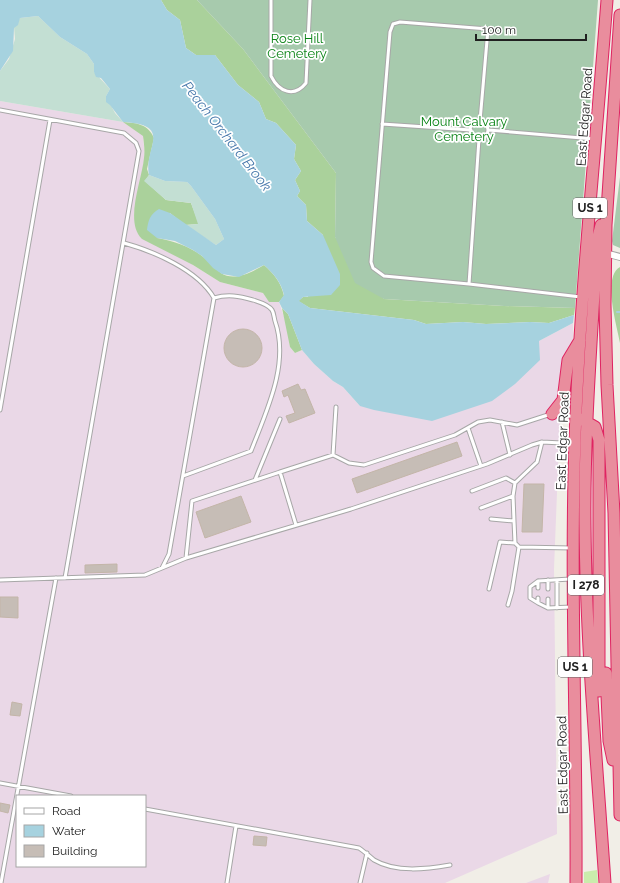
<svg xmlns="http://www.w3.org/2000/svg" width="620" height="883" viewBox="0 0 620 883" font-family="Raleway,sans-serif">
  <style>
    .industrial { fill: #ead8e7; fill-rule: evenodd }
    .grass { fill: #caecac }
    .forest { fill: #aad19b }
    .wetland { fill: #c3dfd3 }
    .cemetery { fill: #a7caad }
    .water { fill: #a6d2df }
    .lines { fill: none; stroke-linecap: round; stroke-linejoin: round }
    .stream { stroke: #a6d2df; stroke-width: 2 }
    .building { fill: #c6bdb6; stroke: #c3b5a8 }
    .lane-casing { stroke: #a7a7a7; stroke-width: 5 }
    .street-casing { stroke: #a7a7a7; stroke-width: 8 }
    .highway-casing { stroke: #df2361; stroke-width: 13 }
    .lane { stroke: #fff; stroke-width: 3 }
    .street { stroke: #fff; stroke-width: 6 }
    .highway { stroke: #e98d9d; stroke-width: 11 }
    .labels { text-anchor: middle; stroke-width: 3.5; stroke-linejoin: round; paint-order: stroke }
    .shield { fill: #fff; stroke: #636363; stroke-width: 1 }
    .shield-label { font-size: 12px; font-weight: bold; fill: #202020 }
    .park-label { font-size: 13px; fill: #098315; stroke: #fff }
    .street-label { font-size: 13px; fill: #202020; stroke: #fff }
    .water-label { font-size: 14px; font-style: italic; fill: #4778ab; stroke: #fff }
  </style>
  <rect width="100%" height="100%" fill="#f1eee7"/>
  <path class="industrial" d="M0,101L123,122L143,135L145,156L134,217L193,265L220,282L263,293L269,302H279L287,326L290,347L295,353L302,350L314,364L333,381L343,387L360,406L539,341L573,323V339L564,358L561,391L554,569L557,834L445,883H0ZM17,796H145V866H17Z
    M550,874L548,883H526Z"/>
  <path class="grass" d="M597,870L598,883H584V872Z"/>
  <path class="forest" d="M161,0H197L243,49L336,173L335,237L384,299L504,306L575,308L574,315L549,323L530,322L486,324L463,322L426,324L414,320L310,308L298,301L303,297H308L323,235L307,221L306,205L297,196L300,191L295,180L301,171L294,159L296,145L276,123L266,119L259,102L238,85L215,55H196L186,48L180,20L167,10Z
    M123,122C137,123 148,124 154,138L147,169L149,175L145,181L166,200L191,203L199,224L185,225L170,213L157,238C174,241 189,246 202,256C209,261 214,268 221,273C234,282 252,272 264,265C274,274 281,282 284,296L279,302H269L263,293L220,282L193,265L142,239C124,222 142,180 144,158C145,151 144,143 143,136Z
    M620,267V343C617,326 602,277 620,267Z
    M282,308L288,314L302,350L295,353L290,347Z"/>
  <path class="wetland" d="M38,16L60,37L87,54L94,64V72L110,89L106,96L115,113L123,122L0,101V71L9,59L15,39L14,27L20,18Z
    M149,175L165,181L187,182L191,186L215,219L224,239L216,245L185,225L198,224L191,203L166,200L144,181Z"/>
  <path class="cemetery" d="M197,0H598L575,308L504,306L384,299L355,283L335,237L336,173L243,49Z
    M620,177V248L613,245L612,241Z"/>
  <path class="water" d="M0,0H161L167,10L180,20L186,48L196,55H215L238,85L259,102L266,119L276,123L296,145L294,159L301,171L295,180L300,191L297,196L306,205L307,221L323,235L340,274V285L331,295L303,297L299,301L310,308L414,320L426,324L463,322L486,324L530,322L549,323L574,315L573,323L539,341L540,360L515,384L492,401L432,421L374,410L360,406L343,387L333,381L314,364L302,350L288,314L282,308L279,302L284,295C281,282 274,274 264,265L239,277L222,274L213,268L202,256L193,250L175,241L157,238L147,230C148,221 150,214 159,209L170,213L216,245L224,239L215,219L191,186L187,182L165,181L149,175C143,148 175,125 123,122L110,105L106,102V96L110,89L101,78L96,77L94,72V64L87,54L60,37L38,16L20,18L18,25L14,28L13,51L0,71Z"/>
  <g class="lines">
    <path class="stream" d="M617,312H620"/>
  </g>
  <path class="building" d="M224 348a19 19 0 1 1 38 0a19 19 0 1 1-38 0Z
    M298,384L301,390L305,389L315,413L289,423L286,416L295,413L288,395L284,397L282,391Z
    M457,442L462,456L357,493L352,479Z
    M524,484H544L542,532H522Z
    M241,496L251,522L205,538L196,512Z
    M117,564V572L85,573V565Z
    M0,597H18V618L0,617Z
    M12,702L22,704L20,716L10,715Z
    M0,803L10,805L8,813L0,811Z
    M254,836L267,837L266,846L253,845Z"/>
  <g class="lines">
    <defs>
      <path id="lane" d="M271,0V76C279,92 294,98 306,83L310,0
        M0,110L124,133L136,143L139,151L65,578
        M480,121L488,29L400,22L393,24L390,32L371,262L373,268L384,276L469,284L581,297
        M470 130a9 9 0 1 1 18 0a9 9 0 1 1-18 0Z
        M382,124L471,130
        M488,130L594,139
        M124,243C153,251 198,270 214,298L169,554L162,568
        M469,284L479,139
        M0,410L50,120
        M556,413L574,417
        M502,422L510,455
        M468,428L481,466
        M333,455L336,407
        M183,476L251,451C266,412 290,364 275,321C274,318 274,313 272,310C268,304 259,302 253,300C239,296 228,294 214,298
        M255,480L280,419
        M472,491L506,478L515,483L537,462L542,442
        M481,508L513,496L515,483
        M491,519L514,521L513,496
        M514,521L515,543L519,547L572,548
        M296,525L280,472L333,455L349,463L364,465L455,435L478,422L490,420L517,425L551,414
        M186,558L192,501L280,472
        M0,580L145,575L186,558L351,509L487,464L532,445L542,442L562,443L572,441
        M557,580V608
        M538,581L530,587V598L538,603
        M538,588V581L570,579
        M489,589L500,542L515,543
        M548,589V580
        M538,598V603L548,608L571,607
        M548,599V608
        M508,605L512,591L519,547
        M0,783L71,796
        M145,809L359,848C365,852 369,856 374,860C396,873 427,869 450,865
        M1,883L56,578
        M227,883L236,826
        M360,883L367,853"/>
      <path id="street" d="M605,253L620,257"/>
      <path id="highway" d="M620,15L606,225L605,305L607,385L614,513L620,815
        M601,225L597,241C592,336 584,430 585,525C586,645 597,764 605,883
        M552,414L563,400L568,360L580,340
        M581,419L595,427L599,440V691
        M606,673L609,741L613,760
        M576,883C577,735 570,587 575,439C580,292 596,146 607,0"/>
    </defs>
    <use href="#lane" class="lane-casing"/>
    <use href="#street" class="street-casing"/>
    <use href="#highway" class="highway-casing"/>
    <use href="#lane" class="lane"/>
    <use href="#street" class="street"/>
    <use href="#highway" class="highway"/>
  </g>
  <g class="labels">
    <g class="shield">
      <rect x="573" y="198" width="34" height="20" rx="3"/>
      <rect x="568" y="575" width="36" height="20" rx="3"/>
      <rect x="558" y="657" width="34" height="20" rx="3"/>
    </g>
    <g class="shield-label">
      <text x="590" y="212">US 1</text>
      <text x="586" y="589">I 278</text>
      <text x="575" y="671">US 1</text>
    </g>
    <g class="park-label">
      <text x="297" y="43">Rose Hill<tspan x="297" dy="15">Cemetery</tspan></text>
      <text x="464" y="126">Mount Calvary<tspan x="464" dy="15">Cemetery</tspan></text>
    </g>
    <g class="street-label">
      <text transform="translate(584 117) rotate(-86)" y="5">East Edgar Road</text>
      <text transform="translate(562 441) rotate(-88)" y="5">East Edgar Road</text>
      <text transform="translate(562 765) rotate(-91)" y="5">East Edgar Road</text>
    </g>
    <g class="water-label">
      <text transform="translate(227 136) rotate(52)" y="5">Peach Orchard Brook</text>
    </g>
  </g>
  <rect x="16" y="795" width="130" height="72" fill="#ffffff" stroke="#a6a6a6"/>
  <rect x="24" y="808" width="20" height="6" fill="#ffffff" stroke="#a6a6a6"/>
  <text x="52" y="815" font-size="12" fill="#202020">Road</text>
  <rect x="24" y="825" width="20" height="12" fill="#a6d2df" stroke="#a6a6a6"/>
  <text x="52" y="835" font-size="12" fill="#202020">Water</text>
  <rect x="24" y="845" width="20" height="12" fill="#c6bdb6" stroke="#a6a6a6"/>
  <text x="52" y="855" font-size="12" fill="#202020">Building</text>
  <path d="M476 34v6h110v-6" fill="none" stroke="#202020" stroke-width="2"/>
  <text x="482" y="34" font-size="12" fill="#202020" stroke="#ffffff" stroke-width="3" paint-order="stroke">100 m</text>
</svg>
